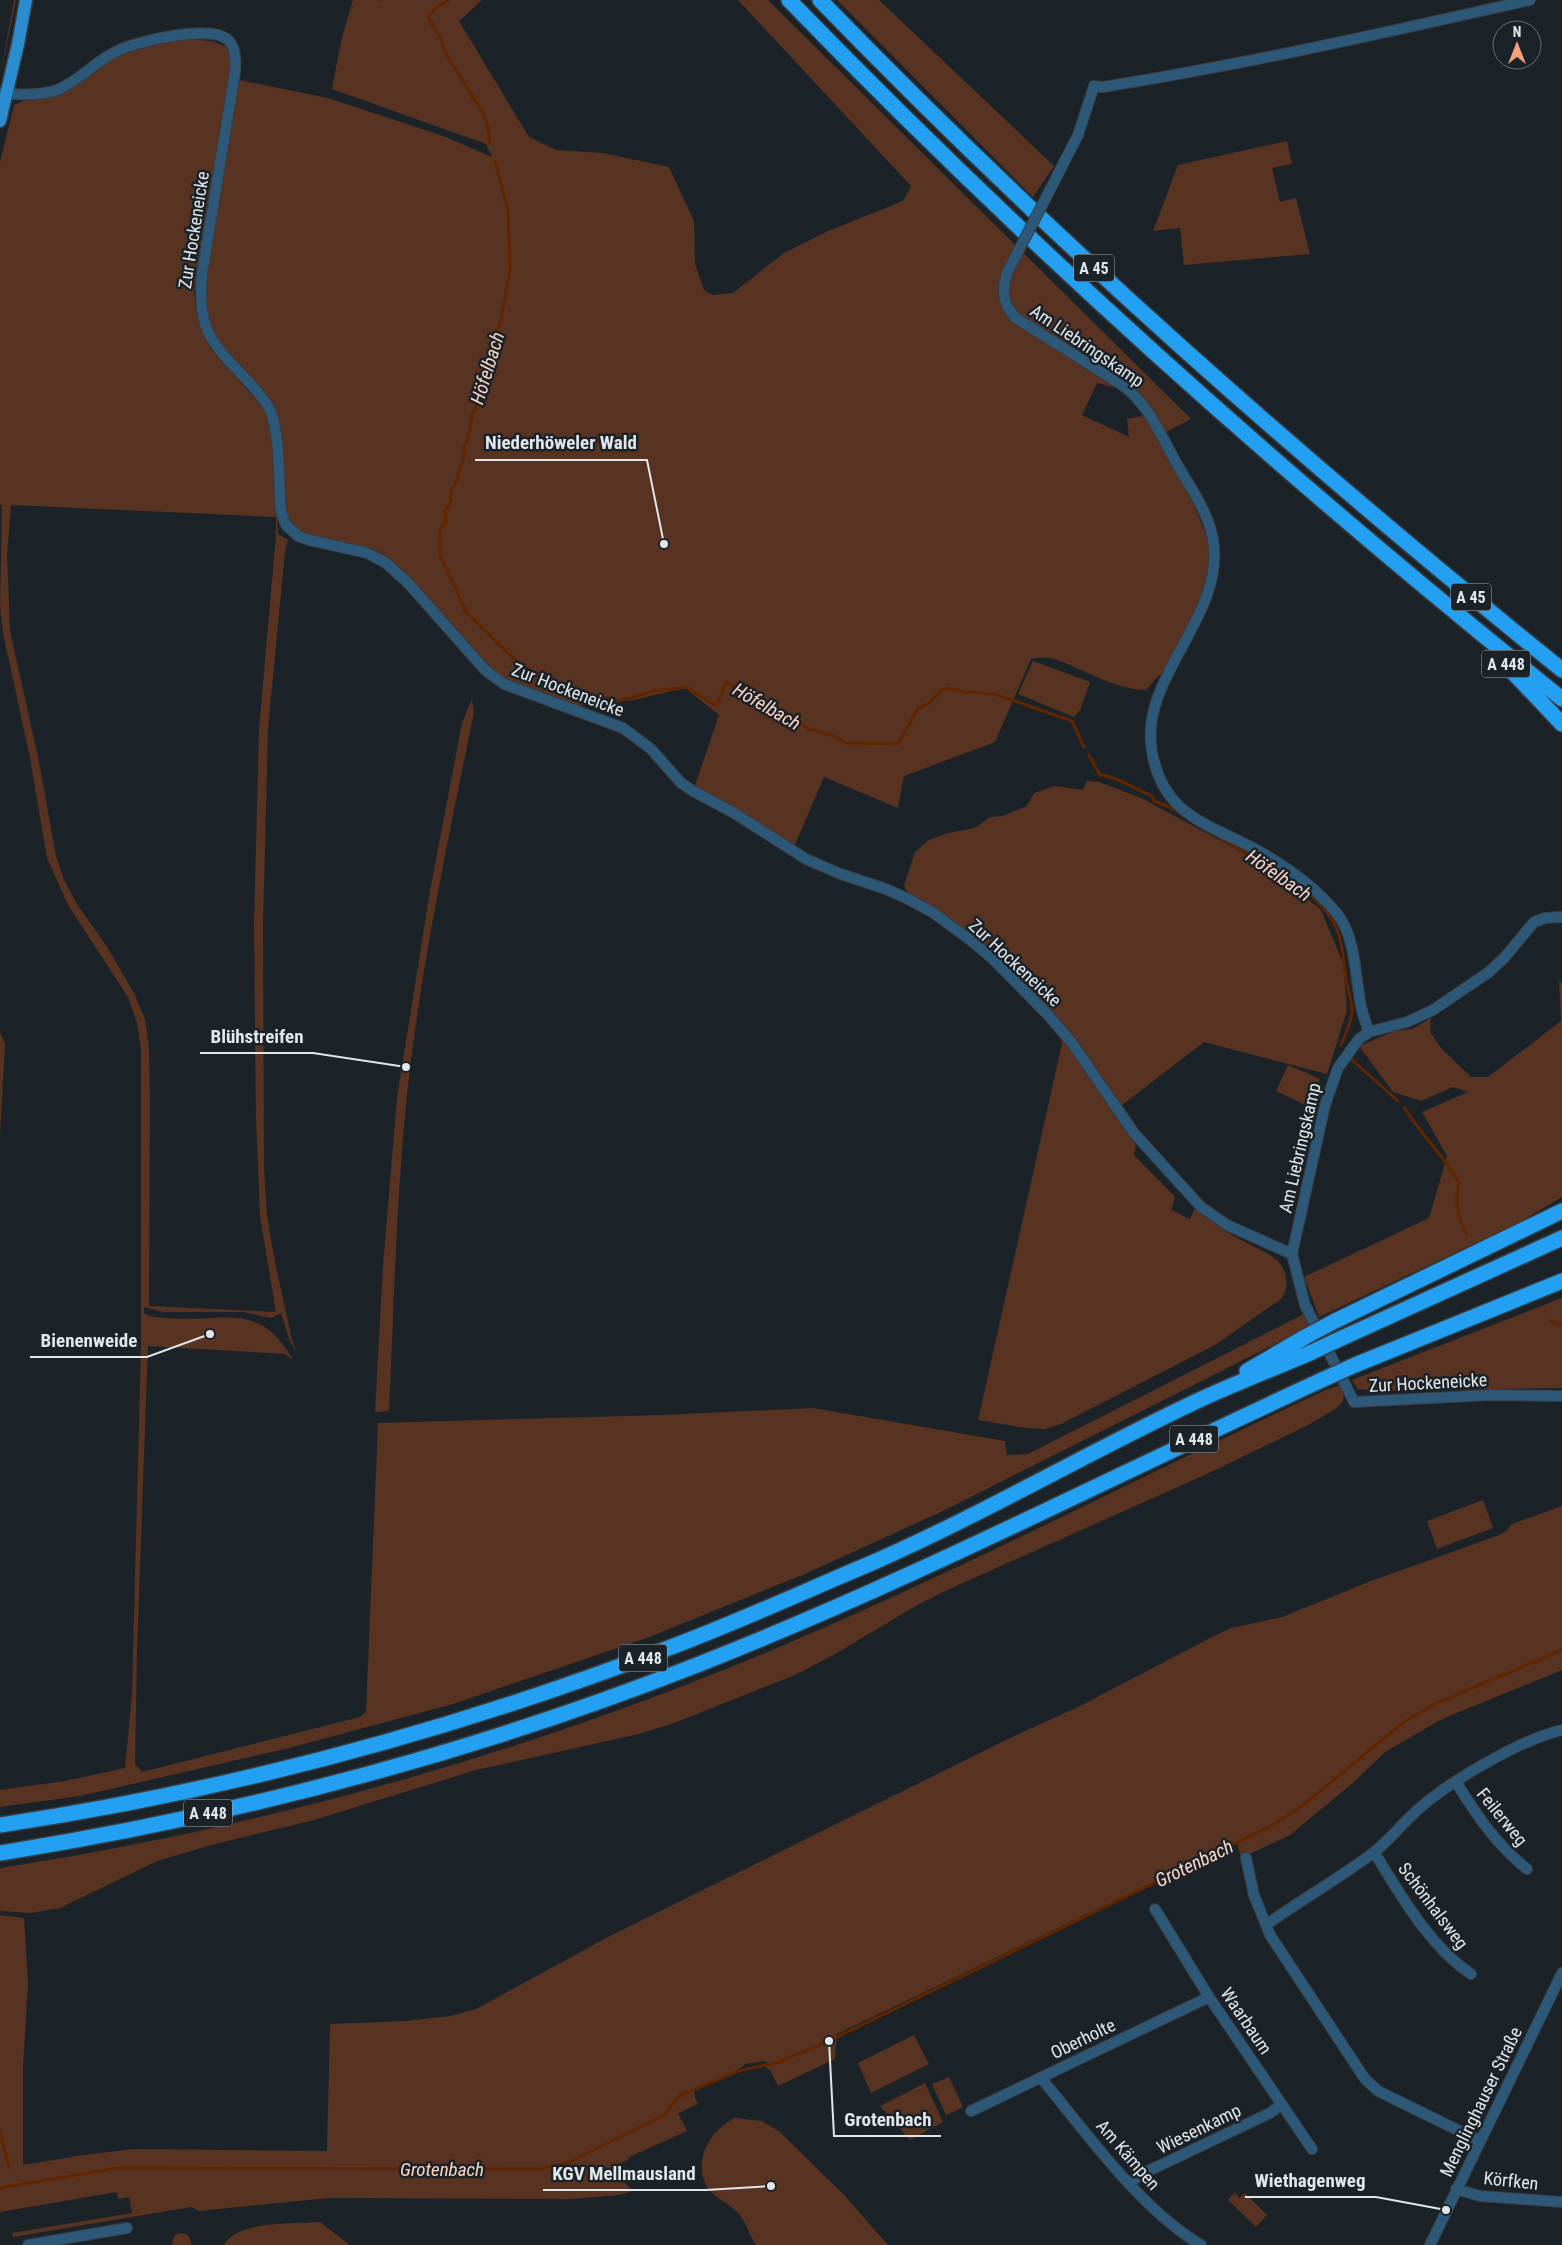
<svg xmlns="http://www.w3.org/2000/svg" width="1562" height="2245" viewBox="0 0 1562 2245" font-family="'Roboto Condensed',sans-serif">
  <style>
    .green { fill: #583321; fill-rule: evenodd }
    .lines { fill: none; stroke-linecap: round; stroke-linejoin: round }
    .stream { stroke: #612600; stroke-width: 3 }
    .minor-casing { stroke: #373e44; stroke-width: 12 }
    .major-casing { stroke: #373e44; stroke-width: 15 }
    .highway-casing { stroke: #373e44; stroke-width: 18 }
    .minor { stroke: #2e5878; stroke-width: 10 }
    .major { stroke: #2b8ccf; stroke-width: 12 }
    .highway { stroke: #24a0f2; stroke-width: 15 }
    .minor-bridge-casing { stroke: #373e44; stroke-width: 12; stroke-linecap: butt }
    .highway-bridge-casing { stroke: #373e44; stroke-width: 18; stroke-linecap: butt }
    .minor-bridge { stroke: #2e5878; stroke-width: 10 }
    .highway-bridge { stroke: #24a0f2; stroke-width: 15 }
    .labels { text-anchor: middle; stroke-width: 5; stroke-linejoin: round; paint-order: stroke }
    .shield { fill: #1b2329; stroke: #a6acb0; stroke-width: 1 }
    .shield-label { font-size: 16px; font-weight: bold; fill: #e1e6ea }
    .street-label { font-size: 18px; fill: #e1e6ea; stroke: #1b2329 }
    .water-label { font-size: 19px; font-style: italic; fill: #fdd5c3; stroke: #1b2329 }
    .leader { fill: none; stroke: #e1e6ea; stroke-width: 2 }
    .callout-dot { fill: #e1e6ea; stroke: #1b2329; stroke-width: 2 }
    .callout-label { font-size: 19px; text-anchor: middle; font-weight: bold; fill: #e1e6ea; stroke: #1b2329; stroke-width: 5; stroke-linejoin: round; paint-order: stroke }
  </style>
  <rect width="100%" height="100%" fill="#1b2329"/>
  <path class="green" d="M14,0H16L0,77Z
    M353,0H380V3L381,0H482L459,21L529,137L556,150L603,153L669,167L694,221L695,264L704,290L712,295L733,293L784,253L828,231L903,201L911,186L738,0H768L1191,419L1164,433L1138,394L1097,383L1082,415L1129,437L1127,419L1143,416L1161,442L1191,498L1209,542L1208,570L1200,600L1166,671L1158,676L1146,690C1111,689 1086,669 1054,659C1048,657 1038,658 1031,659L995,742L904,776L898,808L824,777L794,847L693,791L719,715L685,688L633,700L569,707L504,684L376,557L379,552C356,544 314,546 296,529C274,510 286,437 275,407C271,397 261,388 253,381C235,362 214,343 206,317C203,307 204,294 204,283L239,80L328,98L446,137L492,157L486,144L332,89L342,37Z
    M837,0H879L1054,166L1033,197Z
    M187,39L212,41L227,47L232,57L194,293C196,313 201,331 211,349L266,411L274,439L278,534L288,540L285,551L268,729L263,925L264,1168L267,1216L275,1262L292,1340L297,1353L290,1341L281,1313L271,1318L244,1312H163L144,1307V1313C151,1318 159,1317 166,1318C222,1323 259,1299 293,1360L285,1354L148,1346L137,1649L135,1764L142,1772L360,1717L366,1712L378,1423L663,1415L813,1408L1005,1441L1007,1455L1028,1454L1304,1314L1309,1327L945,1510L807,1573L644,1639L453,1704L289,1748L80,1796L0,1807V1790L65,1781L125,1768L132,1694L141,1345V1049L137,1023L128,997L68,905L47,858L30,758L3,633L0,607L2,505H0V162L14,105C27,97 44,100 58,94C83,84 99,62 123,52C142,44 166,41 187,39ZM11,505L276,517V535L259,729L254,924L256,1119L260,1216L276,1312L149,1306L150,1101L149,1047L145,1019L134,993L107,947L77,904L64,880L56,856L38,757L10,631L7,555Z
    M1287,141L1292,164L1272,168L1280,202L1296,198L1310,254L1184,265L1180,228L1153,231L1178,165Z
    M1033,661L1090,682L1080,710L1074,717L1018,694Z
    M472,699L474,712C448,839 421,966 407,1095C396,1200 394,1306 389,1411L375,1412L383,1266L397,1097L430,891L462,723Z
    M1087,781L1099,782L1141,798L1270,867L1321,910L1343,963L1347,1010L1327,1074L1204,1042L1122,1105L1073,1035L1007,964L968,931L907,892L904,886L915,852L929,840L948,833L975,828L990,817L1003,816L1027,806L1034,793L1055,786L1083,790Z
    M1559,980L1562,984V1197L1518,1223L1319,1317L1304,1277L1429,1218L1447,1156L1422,1112L1468,1092L1453,1087L1421,1101L1393,1092L1359,1046L1395,1031L1412,1029L1431,1018L1430,1032L1441,1048L1471,1077H1488L1561,1021Z
    M0,1032L5,1044L0,1134Z
    M1063,1039L1136,1145L1134,1155L1175,1197L1171,1210L1190,1219L1195,1207C1211,1223 1229,1234 1249,1244C1258,1249 1269,1253 1277,1260C1287,1269 1290,1288 1281,1299L1215,1345L1061,1424L1045,1429L1025,1428L978,1420Z
    M1288,1065L1320,1079L1312,1108L1276,1091Z
    M1562,1298V1388L1376,1391L1358,1389L1352,1380Z
    M1342,1385L1344,1390L1343,1401L1337,1408L1310,1424L1209,1473L945,1591L914,1607L835,1654L795,1675L674,1723L639,1734L476,1770L314,1820L211,1845L157,1861L60,1908L31,1913L0,1911V1868C260,1828 517,1756 760,1655C953,1575 1138,1477 1328,1389Z
    M1483,1500L1493,1528L1437,1549L1427,1521Z
    M1562,1506V1670L1442,1719L1385,1752L1354,1782L1290,1835L1241,1858L1237,1842L837,2034L835,2059L778,2086L770,2070L766,2068L767,2062L765,2061L745,2064L735,2072L694,2089L695,2098L698,2104L678,2113L687,2131L629,2157L628,2160L616,2165L626,2184L633,2191L619,2195L571,2199L329,2198L199,2211L191,2207L13,2237L12,2233L132,2213L129,2197L118,2199L117,2192L0,2212V1915L24,1918L28,1983L23,2068V2165L84,2155L133,2149L327,2151L330,2024L406,2021L450,2016L476,2009L608,1937L1012,1737L1078,1707L1212,1637L1231,1628L1282,1617L1371,1581L1494,1537L1505,1532L1512,1524ZM1241,1828L900,1992L927,1979Z
    M914,2035L929,2064L871,2093L858,2063Z
    M949,2077L963,2107L946,2115L932,2084Z
    M925,2083L943,2122L910,2140L880,2106Z
    M735,2118L762,2121L780,2132L845,2196L888,2245H756C749,2235 746,2220 737,2212C729,2203 718,2200 710,2191C690,2165 709,2130 735,2118Z
    M1235,2192L1239,2198L1245,2193L1267,2215L1256,2227L1228,2200Z
    M320,2222L350,2245H224C238,2220 294,2224 320,2222Z
    M180,2233L188,2235L191,2242V2245H172L174,2236Z"/>
  <g class="lines">
    <path class="stream" d="M449,0L436,8L428,17L441,39L445,52L482,112L488,127L490,143
      M495,161L508,211L510,271L501,320L494,340L479,400L472,415L468,440L464,447V458L460,468L457,480L451,491V501L445,511L446,522L440,530V555L466,612L513,658L533,672L573,689L602,697L619,701L654,691L686,687L715,705L718,703L726,682L774,712L782,710L808,729L835,736L846,743L898,744L918,708L928,704L942,690L948,688L966,692L995,694L1072,721L1084,747
      M1089,755L1100,775C1113,775 1138,790 1152,796L1154,801L1172,808L1197,825
      M1204,829C1248,855 1307,877 1334,923C1342,937 1344,963 1346,979C1347,989 1353,1002 1352,1013C1351,1023 1345,1035 1341,1045
      M1351,1059L1398,1101
      M1404,1107C1420,1134 1444,1155 1459,1183C1455,1200 1457,1219 1467,1234
      M1550,1321L1562,1325
      M0,2132L9,2167
      M0,2188L118,2168L540,2169L567,2163L664,2115L679,2096L738,2071L779,2062L829,2041L1275,1824L1302,1806L1405,1721L1437,1703L1562,1650"/>
    <defs>
      <path id="minor" d="M0,93C19,95 39,96 57,90C80,81 95,61 117,51C137,41 211,24 228,40C236,47 236,62 235,72L202,274C197,326 209,341 244,377C254,388 264,397 270,410C281,436 278,482 281,512L286,525L298,536L309,540L367,553L386,563L408,583L486,671L504,684L623,728L651,749L681,783L693,791L734,813L806,859L838,873L886,889L908,899L932,912L969,939L993,959L1049,1016L1072,1043L1134,1133L1201,1207L1227,1225L1292,1254
        M1055,180L1078,135L1094,86L1103,87C1247,64 1388,32 1530,0
        M1008,271C1001,289 1002,304 1016,318L1122,385C1149,404 1162,438 1178,466C1191,488 1209,514 1213,540C1226,617 1138,677 1152,752C1163,815 1206,823 1255,849C1286,866 1316,887 1338,915C1356,939 1355,977 1361,1006C1363,1015 1366,1024 1369,1032
        M1562,917L1545,918L1534,922L1505,957L1489,972L1433,1010L1407,1022L1369,1032L1359,1039L1338,1068L1325,1105L1292,1254L1305,1305L1354,1402L1490,1395L1562,1396
        M1456,1782C1477,1816 1496,1844 1527,1869
        M1374,1852C1401,1895 1428,1945 1471,1974
        M1246,1858L1254,1895L1270,1935L1365,2079L1378,2091L1480,2141
        M1155,1909L1209,1997L1312,2149
        M1266,1925C1301,1900 1338,1879 1373,1853C1391,1839 1405,1820 1422,1806C1454,1779 1522,1739 1562,1730
        M1041,2078C1086,2132 1140,2209 1201,2245
        M971,2111L1209,1997
        M1129,2183L1142,2174L1270,2113L1282,2104
        M1456,2189L1480,2196L1562,2202
        M28,2245L127,2228
        M1430,2245L1562,1973"/>
      <path id="major" d="M0,121L18,44L26,0"/>
      <path id="highway" d="M789,0C1031,250 1290,481 1562,699
        M820,0C1053,241 1302,460 1562,670
        M1506,665L1562,724
        M1335,1321L1562,1211
        M1342,1338L1562,1238
        M1355,1365L1562,1281
        M1247,1371L1305,1337
        M0,1825C227,1791 451,1731 666,1649C736,1623 805,1591 874,1562C983,1514 1087,1453 1195,1402C1233,1384 1273,1369 1312,1352
        M0,1853C238,1815 473,1753 697,1665C911,1581 1115,1475 1324,1379"/>
    </defs>
    <use href="#minor" class="minor-casing"/>
    <use href="#major" class="major-casing"/>
    <use href="#highway" class="highway-casing"/>
    <use href="#minor" class="minor"/>
    <use href="#major" class="major"/>
    <use href="#highway" class="highway"/>
    <defs>
      <path id="minor-bridge" d="M1008,271L1055,180"/>
      <path id="highway-bridge" d="M1305,1337L1335,1321
        M1312,1352L1342,1338
        M1324,1379L1355,1365"/>
    </defs>
    <use href="#minor-bridge" class="minor-bridge-casing"/>
    <use href="#highway-bridge" class="highway-bridge-casing"/>
    <use href="#minor-bridge" class="minor-bridge"/>
    <use href="#highway-bridge" class="highway-bridge"/>
  </g>
  <g class="labels">
    <g class="shield">
      <rect x="1074" y="254.5" width="40" height="27" rx="4"/>
      <rect x="1451" y="583.5" width="40" height="27" rx="4"/>
      <rect x="1482" y="650.5" width="48" height="27" rx="4"/>
      <rect x="1170" y="1425.5" width="48" height="27" rx="4"/>
      <rect x="619" y="1644.5" width="48" height="27" rx="4"/>
      <rect x="184" y="1799.5" width="48" height="27" rx="4"/>
    </g>
    <g class="shield-label">
      <text x="1094" y="274">A 45</text>
      <text x="1471" y="603">A 45</text>
      <text x="1506" y="670">A 448</text>
      <text x="1194" y="1445">A 448</text>
      <text x="643" y="1664">A 448</text>
      <text x="208" y="1819">A 448</text>
    </g>
    <g class="street-label">
      <text transform="translate(194 230) rotate(-81)" y="6">Zur Hockeneicke</text>
      <text transform="translate(1087 346) rotate(34)" y="6">Am Liebringskamp</text>
      <text transform="translate(568 690) rotate(21)" y="6">Zur Hockeneicke</text>
      <text transform="translate(1015 963) rotate(43)" y="6">Zur Hockeneicke</text>
      <text transform="translate(1300 1148) rotate(-77)" y="6">Am Liebringskamp</text>
      <text transform="translate(1428 1383) rotate(-3)" y="6">Zur Hockeneicke</text>
      <text transform="translate(1502 1817) rotate(51)" y="6">Feilerweg</text>
      <text transform="translate(1433 1906) rotate(53)" y="6">Schönhalsweg</text>
      <text transform="translate(1246 2021) rotate(56)" y="6">Waarbaum</text>
      <text transform="translate(1083 2039) rotate(-26)" y="6">Oberholte</text>
      <text transform="translate(1481 2102) rotate(-64)" y="6">Menglinghauser Straße</text>
      <text transform="translate(1199 2129) rotate(-26)" y="6">Wiesenkamp</text>
      <text transform="translate(1128 2155) rotate(49)" y="6">Am Kämpen</text>
      <text transform="translate(1511 2181) rotate(6)" y="6">Körfken</text>
    </g>
    <g class="water-label">
      <text transform="translate(487 368) rotate(-73)" y="7">Höfelbach</text>
      <text transform="translate(767 706) rotate(30)" y="7">Höfelbach</text>
      <text transform="translate(1279 875) rotate(35)" y="7">Höfelbach</text>
      <text transform="translate(1194 1863) rotate(-26)" y="7">Grotenbach</text>
      <text x="442" y="2176">Grotenbach</text>
    </g>
  </g>
  <path class="leader" d="M664 544L647 460H475M406 1067L313 1053H200M210 1334L147 1357H30M829 2041L834 2136H941M771 2186L706 2190H543M1446 2210L1376 2197H1245"/>
  <g class="callout-dot">
    <circle cx="664" cy="544" r="5"/>
    <circle cx="406" cy="1067" r="5"/>
    <circle cx="210" cy="1334" r="5"/>
    <circle cx="829" cy="2041" r="5"/>
    <circle cx="771" cy="2186" r="5"/>
    <circle cx="1446" cy="2210" r="5"/>
  </g>
  <g class="callout-label">
    <text x="561" y="449">Niederhöweler Wald</text>
    <text x="257" y="1043">Blühstreifen</text>
    <text x="89" y="1347">Bienenweide</text>
    <text x="888" y="2126">Grotenbach</text>
    <text x="624" y="2180">KGV Mellmausland</text>
    <text x="1310" y="2187">Wiethagenweg</text>
  </g>
  <g transform="translate(1517 45)"><circle r="24" fill="#1b2329" stroke="#6a7176"/>
  <path d="M0-4L9 19L0 12L-9 19Z" fill="#f1a27b"/>
  <text y="-8" font-size="14" font-weight="bold" text-anchor="middle" fill="#e1e6ea">N</text>
  </g>
</svg>
